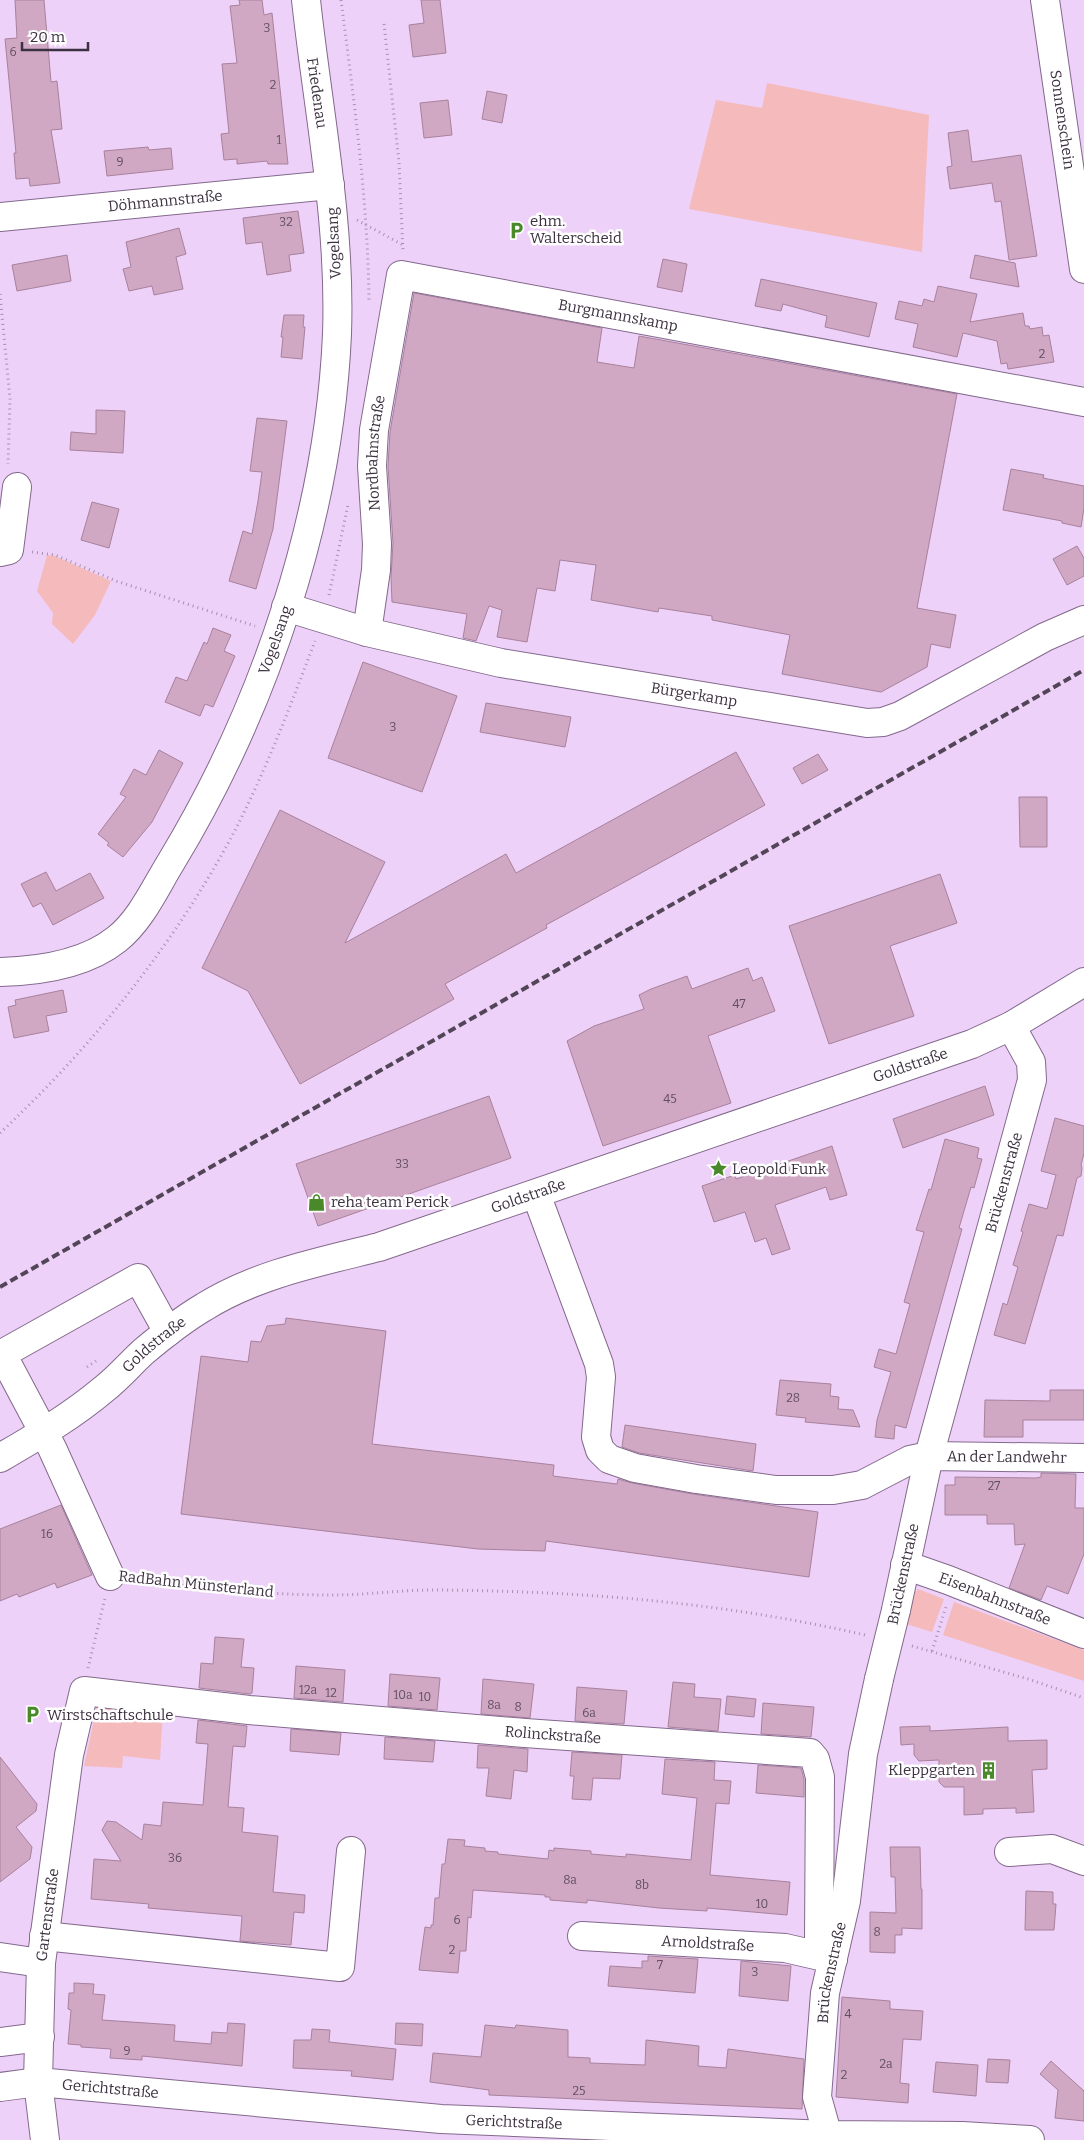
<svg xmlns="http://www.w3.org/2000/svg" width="1084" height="2140" viewBox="0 0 1084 2140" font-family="Bitter,serif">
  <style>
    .green { fill: #f4babc }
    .building { fill: #d0a8c4; stroke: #a8819d }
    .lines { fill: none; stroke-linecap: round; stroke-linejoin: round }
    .minor-casing { stroke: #83698c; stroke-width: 30 }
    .path { stroke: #a691ae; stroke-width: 3; stroke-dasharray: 1 4; stroke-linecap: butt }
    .minor { stroke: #fff; stroke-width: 28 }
    .rail { stroke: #524557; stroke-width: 4; stroke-dasharray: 8 4; stroke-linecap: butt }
    .minor-bridge-casing { stroke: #83698c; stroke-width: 30; stroke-linecap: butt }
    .minor-bridge { stroke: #fff; stroke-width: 28 }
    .labels { text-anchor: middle; stroke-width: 5; stroke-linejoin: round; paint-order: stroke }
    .number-label { font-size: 12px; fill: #614f61 }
    .street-label { font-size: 15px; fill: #3c3140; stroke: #fefefe }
    .poi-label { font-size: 15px; fill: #3c3140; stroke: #fefefe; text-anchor: start }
  </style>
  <rect width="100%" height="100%" fill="#eed1f8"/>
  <path class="green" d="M767,83L929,115L922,252L689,209L716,100L762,108Z
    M47,555L55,556L111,581L95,615L73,644L52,624L53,613L37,591Z
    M918,1589L944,1599L932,1632L903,1623L910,1598Z
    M954,1602L1084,1650V1681L943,1635Z
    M97,1706L163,1711L160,1760L123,1756L122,1768L84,1766Z"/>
  <path class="building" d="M15,0H44L51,82L57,81L62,129L51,130L60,183L30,186L29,178L16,179L14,153H16L5,39L17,38Z
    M239,0H262L264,15L272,13L288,164H268L267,161L237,164V159L224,160L221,134L229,133L222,64L237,63L230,6L240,5Z
    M421,0H440L446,53L413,57L409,25L424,23Z
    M487,91L507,95L502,123L482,119Z
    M448,100L452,135L424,138L420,103Z
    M968,130L972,162L1021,155L1037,256L1009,260L1001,201L995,202L992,183L950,189L947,167L952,166L948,133Z
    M148,147L149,150L171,148L173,169L107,176L104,151Z
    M298,211L304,253L289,255L291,271L267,275L262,242L246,244L243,218Z
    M179,228L186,254L176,257L183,289L154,295L152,286L129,291L123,269L131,267L126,242Z
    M67,255L71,281L17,291L12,265Z
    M975,255L1015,263L1019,287L970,278Z
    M663,259L687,264L682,292L657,287Z
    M761,279L877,303L869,337L825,327L827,316L783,304L781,311L755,306Z
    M938,286L977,294L970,322L1023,313L1025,326H1029L1030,329L1042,327L1043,336L1049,335L1054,362L1008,369L1007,363L1001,364L997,341L963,333L957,357L913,347L918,324L895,319L899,301L922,306L924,299L934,302Z
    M414,293L602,328L597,362L634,368L639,336L957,394L917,608L956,615L950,648L931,644L927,667L881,692L782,674L790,635L712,620V616L659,608L658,612L591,600L596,565L560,560L555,591L537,588L527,642L497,637L502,610L489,606L476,641L463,638L467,614L392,602L391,577L393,543L388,466L390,432Z
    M284,315H304L303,327H305L302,359L281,357L283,337H281Z
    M96,410L125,411L123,453L70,450L71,432L96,434Z
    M257,418L287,421L273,529L256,589L229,581L243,531L252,534L258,501L262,472L250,471Z
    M1011,469L1044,475L1043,478L1084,486V508L1081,527L1062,523V521L1003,510Z
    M92,502L119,509L109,548L81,540Z
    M1077,546L1084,558V576L1067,585L1053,559Z
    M213,628L231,635L224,651L235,656L213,707L205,704L200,716L165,702L176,677L187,681L204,642L207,644Z
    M363,662L457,696L422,792L328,758Z
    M486,703L571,717L565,747L480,732Z
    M159,750L183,763L152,822L123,857L107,845L109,843L98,834L126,797L120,794L134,769L146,775Z
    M736,752L765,805L546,925L547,928L445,984L454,999L300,1084L248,991L202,968L280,810L385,862L345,943L506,854L516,873Z
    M818,754L828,770L802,784L793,768Z
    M1019,797H1047V847H1020Z
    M46,872L56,891L90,873L104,898L53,925L41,903L33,907L21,884Z
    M940,874L957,923L890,946L914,1016L829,1044L789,926Z
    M748,968L753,981L762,977L775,1011L708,1036L731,1103L603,1146L567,1041L594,1026L644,1009L639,995L651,989L687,976L692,989Z
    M63,990L67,1012L46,1016L49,1031L14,1038L8,1007L16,1005L15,1000Z
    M985,1086L994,1115L903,1148L893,1119Z
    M489,1096L511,1158L318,1226L296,1164Z
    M1055,1118L1084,1126V1153L1081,1165L1082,1168L1081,1176L1077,1178L1063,1236L1057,1235L1025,1344L994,1335L1003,1303L1007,1305L1018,1267L1013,1265L1023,1232L1021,1231L1029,1204L1047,1209L1056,1175L1041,1171Z
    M945,1139L979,1148L977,1158L982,1159L974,1188L971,1187L959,1228L962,1229L906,1428L895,1425L894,1439L875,1437L877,1420L891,1372L874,1367L879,1349L896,1354L910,1304L904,1302L924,1232L916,1230L929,1189L931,1190Z
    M832,1146L847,1195L830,1200L826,1187L775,1205L790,1249L772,1255L766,1238L755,1242L745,1212L714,1222L702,1186L735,1175L736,1179Z
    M286,1318L386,1331L372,1444L554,1465L553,1476L617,1484L618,1479L632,1483L693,1494L818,1512L809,1577L546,1541L545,1551L478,1549L181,1514L201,1356L248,1362L251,1341L261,1342L267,1326L285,1324Z
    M780,1380L831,1384L830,1396L839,1397L838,1409L853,1410L860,1427L805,1422L806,1418L776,1415Z
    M1050,1390H1084V1420H1023V1437H984L985,1400L1050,1401Z
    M625,1425L756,1444L753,1471L639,1453L622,1447Z
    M1041,1473L1076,1474L1075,1508H1084V1554L1068,1594L1047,1586L1041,1600L1009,1588L1025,1544L1015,1545L1014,1524H987V1515H945V1485H955V1477L1036,1478L1041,1477Z
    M61,1505L92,1575L57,1588L55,1583L19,1597L17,1594L0,1601V1529Z
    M215,1637L244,1639L241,1667L254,1668L252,1693L250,1694L199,1688L201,1663L213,1664Z
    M296,1666L345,1670L343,1702L294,1698Z
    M390,1674L440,1678L437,1710L388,1706Z
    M483,1679L534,1684L530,1718L481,1714Z
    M673,1682L695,1684L694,1697L721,1699L718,1731L668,1727Z
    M577,1687L627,1691L624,1724L575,1721Z
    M727,1696L756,1699L754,1717L725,1714Z
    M763,1703L814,1707L811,1737L761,1734Z
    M198,1720L247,1726L245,1747L233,1746L228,1807L244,1808L242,1832L278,1836L273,1892L305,1895L304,1913L294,1912L291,1945L240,1941L242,1916L148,1908L149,1904L91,1899L94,1859L121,1861L102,1830L107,1821L116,1822L142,1840L144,1824L161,1826L163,1802L203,1805L208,1744L196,1743Z
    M930,1726V1731L1008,1727V1741L1047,1740V1769L1032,1770L1034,1812L1016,1813V1808L983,1809V1814L964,1815V1787H944L939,1782V1760L919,1761L914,1755V1744L901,1745L900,1727Z
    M291,1729L341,1733L339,1755L290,1751Z
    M385,1737L435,1741L433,1762L384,1759Z
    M478,1745L528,1749L527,1772L514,1770L511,1799L486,1796L489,1768H477Z
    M572,1752L622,1755L620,1779L593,1778L591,1800L572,1799L574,1776H570Z
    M0,1757L37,1804L36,1811L16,1827L32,1847L30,1859L0,1882Z
    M665,1759L715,1762L714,1780L731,1781L729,1804L716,1803L710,1875L790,1882L787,1915L707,1908V1911L659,1908L587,1900V1903L550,1900V1897H545V1895L473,1890L471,1918L468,1917L466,1951H460L458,1973L419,1970L425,1927L431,1928V1925H433L435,1898H439L442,1864H445L448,1839L465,1840L464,1846L485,1848V1851L498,1852V1854L548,1859L549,1850L554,1851V1848L591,1851V1854L626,1857V1854L691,1860L697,1798L662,1794Z
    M758,1765L801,1768L804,1779V1797L756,1793Z
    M890,1847H920L921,1889H922V1929L902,1928V1935H895V1953L870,1952V1912L896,1913L895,1877H891Z
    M1026,1891L1053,1892V1904H1056L1054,1930H1025Z
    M648,1956L698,1959L695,1993L608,1986L610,1966L642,1968V1961H648Z
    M741,1961L791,1966L788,2001L739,1996Z
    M74,1983L94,1984L93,1994L105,1995L102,2020L175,2025L174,2041L211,2044L212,2032L227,2033L228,2023L245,2024L242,2066L142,2056V2060L110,2058L111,2049L81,2047V2045L68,2044L71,2010L68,2009L69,1993H74Z
    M842,1997L890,2001V2009L923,2011L921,2040L903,2039L900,2083L909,2084L908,2103L836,2097Z
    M396,2023L423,2024L422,2046L395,2044Z
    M485,2025L515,2028L516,2025L568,2030V2057L590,2058V2063L645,2065L646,2040L699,2046L698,2066L726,2068L728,2049L804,2059L802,2109L489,2095V2090L430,2082L433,2053L481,2057Z
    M312,2029L330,2030L329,2042L396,2049L393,2080L351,2076L352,2071L293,2068L294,2040H311Z
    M988,2059L1010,2060L1008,2083L986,2082Z
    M1051,2061L1084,2091V2121L1055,2118L1058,2090L1040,2074Z
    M936,2062L978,2065L976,2096L933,2092Z"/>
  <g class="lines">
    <defs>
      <g id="minor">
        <path id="s1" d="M1045,0L1084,269"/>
        <path id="s2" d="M0,217L330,185"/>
        <path d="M0,552L9,550L17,487"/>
        <path id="s3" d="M286,607L367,632L501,663L867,723L883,722L900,716L1045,637L1084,620"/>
        <path id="s4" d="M367,632L376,570L377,544L372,466L374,430L401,275L1084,402"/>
        <path id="s5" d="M0,972C39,971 86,964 117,939C141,920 155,888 171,862C265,707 329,516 337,334C341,221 318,111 306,0"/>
        <path id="s6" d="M536,1194L599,1364L601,1377L596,1437L600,1450L609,1459L635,1468L696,1479L776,1490H833L862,1485L910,1460L929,1456L1084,1458"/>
        <path id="s7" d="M0,1458C36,1437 72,1416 104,1389C118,1378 130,1364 143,1352C162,1336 182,1320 204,1307C257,1274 319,1262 379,1247L972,1044L1011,1026L1084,982"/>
        <path id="s8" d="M905,1565L948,1580L1084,1634"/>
        <path d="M110,1576L52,1448L2,1354L138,1278L168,1332"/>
        <path id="s9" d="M896,1610L929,1456L1032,1080L1031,1062L1011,1026"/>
        <path d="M1009,1852L1052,1849L1084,1861"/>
        <path d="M44,1936L340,1967L351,1851"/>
        <path id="s10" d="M582,1936L785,1948L833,1959"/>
        <path d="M0,1957L41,1963"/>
        <path d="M0,2042L40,2037"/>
        <path id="s11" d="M0,2087L38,2082L441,2119L828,2135L962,2136L1030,2140"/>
        <path id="s12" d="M45,2140L38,2082L41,1963L69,1755L84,1691L249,1710L525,1733L810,1753L815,1759L820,1777L819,1942L833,1959"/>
        <path id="s13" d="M829,2140L817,2097L825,1993L846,1901L863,1754L879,1679"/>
      </g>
    </defs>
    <use href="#minor" class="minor-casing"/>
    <path class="path" d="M341,0C354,101 368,201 369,303
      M384,24L399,162L403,252
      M357,220L403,245
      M0,294L10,399L8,464
      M32,552L55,555L116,581L255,626
      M329,595L348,505
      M0,1133C91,1048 173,946 232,836C265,773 290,707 315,641
      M87,1367L96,1361
      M133,1579C197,1588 267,1595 332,1595C366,1595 400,1590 434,1590C580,1591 722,1602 865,1635
      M912,1646L1028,1679L1084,1698
      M932,1651L947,1604
      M88,1668L105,1598"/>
    <use href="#minor" class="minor"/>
    <path class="rail" d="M0,1287L1084,670"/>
    <defs>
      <path id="minor-bridge" d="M879,1679L896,1610"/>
    </defs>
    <use href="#minor-bridge" class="minor-bridge-casing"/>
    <use href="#minor-bridge" class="minor-bridge"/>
  </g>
  <defs>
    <symbol id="parking-bare" viewBox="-9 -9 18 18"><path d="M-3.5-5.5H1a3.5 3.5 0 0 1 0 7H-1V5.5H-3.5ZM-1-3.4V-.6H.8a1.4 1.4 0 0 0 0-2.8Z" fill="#4a8929" stroke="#fefefe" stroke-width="2.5" paint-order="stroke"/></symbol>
    <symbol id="sight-bare" viewBox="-9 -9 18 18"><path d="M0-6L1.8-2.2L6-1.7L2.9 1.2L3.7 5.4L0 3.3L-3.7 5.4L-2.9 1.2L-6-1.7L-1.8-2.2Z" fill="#4a8929" stroke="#fefefe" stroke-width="2.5" paint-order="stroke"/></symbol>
    <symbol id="shop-bare" viewBox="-9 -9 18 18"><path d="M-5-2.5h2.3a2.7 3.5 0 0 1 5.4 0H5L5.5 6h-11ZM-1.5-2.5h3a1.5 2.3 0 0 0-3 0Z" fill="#4a8929" stroke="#fefefe" stroke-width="2.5" paint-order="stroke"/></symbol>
    <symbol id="building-bare" viewBox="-9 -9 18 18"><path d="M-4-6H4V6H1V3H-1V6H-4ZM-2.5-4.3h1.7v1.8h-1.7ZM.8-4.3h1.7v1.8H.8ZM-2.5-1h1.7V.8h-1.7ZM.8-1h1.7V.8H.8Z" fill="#4a8929" stroke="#fefefe" stroke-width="2.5" paint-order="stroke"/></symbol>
  </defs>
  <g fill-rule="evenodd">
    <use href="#parking-bare" x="504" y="218" width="25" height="25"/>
    <use href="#sight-bare" x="706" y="1156" width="25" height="25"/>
    <use href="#shop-bare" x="304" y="1190" width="25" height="25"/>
    <use href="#parking-bare" x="20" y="1702" width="25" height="25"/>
    <use href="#building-bare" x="976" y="1758" width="25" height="25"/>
  </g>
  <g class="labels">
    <g class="number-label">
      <text x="267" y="32">3</text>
      <text x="13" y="56">6</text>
      <text x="273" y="89">2</text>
      <text x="279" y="144">1</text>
      <text x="120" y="166">9</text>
      <text x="286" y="226">32</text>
      <text x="1042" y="358">2</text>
      <text x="393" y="731">3</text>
      <text x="739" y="1008">47</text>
      <text x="670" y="1103">45</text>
      <text x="402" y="1168">33</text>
      <text x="793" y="1402">28</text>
      <text x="994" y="1490">27</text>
      <text x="47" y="1538">16</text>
      <text x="308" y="1694">12a</text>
      <text x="331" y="1697">12</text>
      <text x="403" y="1699">10a</text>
      <text x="425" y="1701">10</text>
      <text x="494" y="1709">8a</text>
      <text x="518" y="1711">8</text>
      <text x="589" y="1717">6a</text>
      <text x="175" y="1862">36</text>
      <text x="570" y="1884">8a</text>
      <text x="642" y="1889">8b</text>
      <text x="762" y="1908">10</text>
      <text x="457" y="1924">6</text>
      <text x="877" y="1936">8</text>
      <text x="452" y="1954">2</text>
      <text x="660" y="1969">7</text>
      <text x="755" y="1976">3</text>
      <text x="848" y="2018">4</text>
      <text x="127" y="2055">9</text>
      <text x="886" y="2068">2a</text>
      <text x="844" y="2079">2</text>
      <text x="579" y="2095">25</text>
    </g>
    <g class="street-label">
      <text transform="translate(317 93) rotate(82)" y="5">Friedenau</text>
      <text dy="5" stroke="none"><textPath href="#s1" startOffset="121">Sonnenschein</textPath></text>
      <text dy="5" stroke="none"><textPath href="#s2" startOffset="166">Döhmannstraße</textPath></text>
      <text transform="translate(334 243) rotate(-93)" y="5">Vogelsang</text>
      <text dy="5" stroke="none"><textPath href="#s4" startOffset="581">Burgmannskamp</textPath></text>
      <text dy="5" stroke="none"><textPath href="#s4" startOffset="180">Nordbahnstraße</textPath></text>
      <text dy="5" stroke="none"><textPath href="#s5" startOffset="464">Vogelsang</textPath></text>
      <text dy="5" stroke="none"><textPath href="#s3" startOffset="418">Bürgerkamp</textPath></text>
      <text dy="5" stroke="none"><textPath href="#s7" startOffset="1002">Goldstraße</textPath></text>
      <text dy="5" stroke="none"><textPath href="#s9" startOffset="441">Brückenstraße</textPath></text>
      <text dy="5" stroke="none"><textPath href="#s7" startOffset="598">Goldstraße</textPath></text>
      <text dy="5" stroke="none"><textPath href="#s7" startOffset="192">Goldstraße</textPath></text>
      <text dy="5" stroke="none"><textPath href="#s6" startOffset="689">An der Landwehr</textPath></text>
      <text transform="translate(903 1574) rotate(-78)" y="5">Brückenstraße</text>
      <text transform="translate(196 1584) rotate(6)" y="5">RadBahn Münsterland</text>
      <text dy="5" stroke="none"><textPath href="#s8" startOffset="96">Eisenbahnstraße</textPath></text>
      <text dy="5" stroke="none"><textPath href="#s12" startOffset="924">Rolinckstraße</textPath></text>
      <text dy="5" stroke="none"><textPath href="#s12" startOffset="226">Gartenstraße</textPath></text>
      <text dy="5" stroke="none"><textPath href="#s10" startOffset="126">Arnoldstraße</textPath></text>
      <text dy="5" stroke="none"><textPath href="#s13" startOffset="170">Brückenstraße</textPath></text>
      <text dy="5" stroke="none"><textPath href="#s11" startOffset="111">Gerichtstraße</textPath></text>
      <text dy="5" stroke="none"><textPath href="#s11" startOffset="516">Gerichtstraße</textPath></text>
    </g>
    <g class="poi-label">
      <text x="530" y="226">ehm.<tspan x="530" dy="17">Walterscheid</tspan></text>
      <text x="732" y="1174">Leopold Funk</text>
      <text x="331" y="1207">reha team Perick</text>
      <text x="47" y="1720">Wirstschaftschule</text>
      <text x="975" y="1775" text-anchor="end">Kleppgarten</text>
    </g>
  </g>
  <path d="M22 42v8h66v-8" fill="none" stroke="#3c3140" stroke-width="2.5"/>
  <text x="30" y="42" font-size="15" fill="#3c3140" stroke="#fefefe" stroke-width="4" paint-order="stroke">20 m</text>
</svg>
